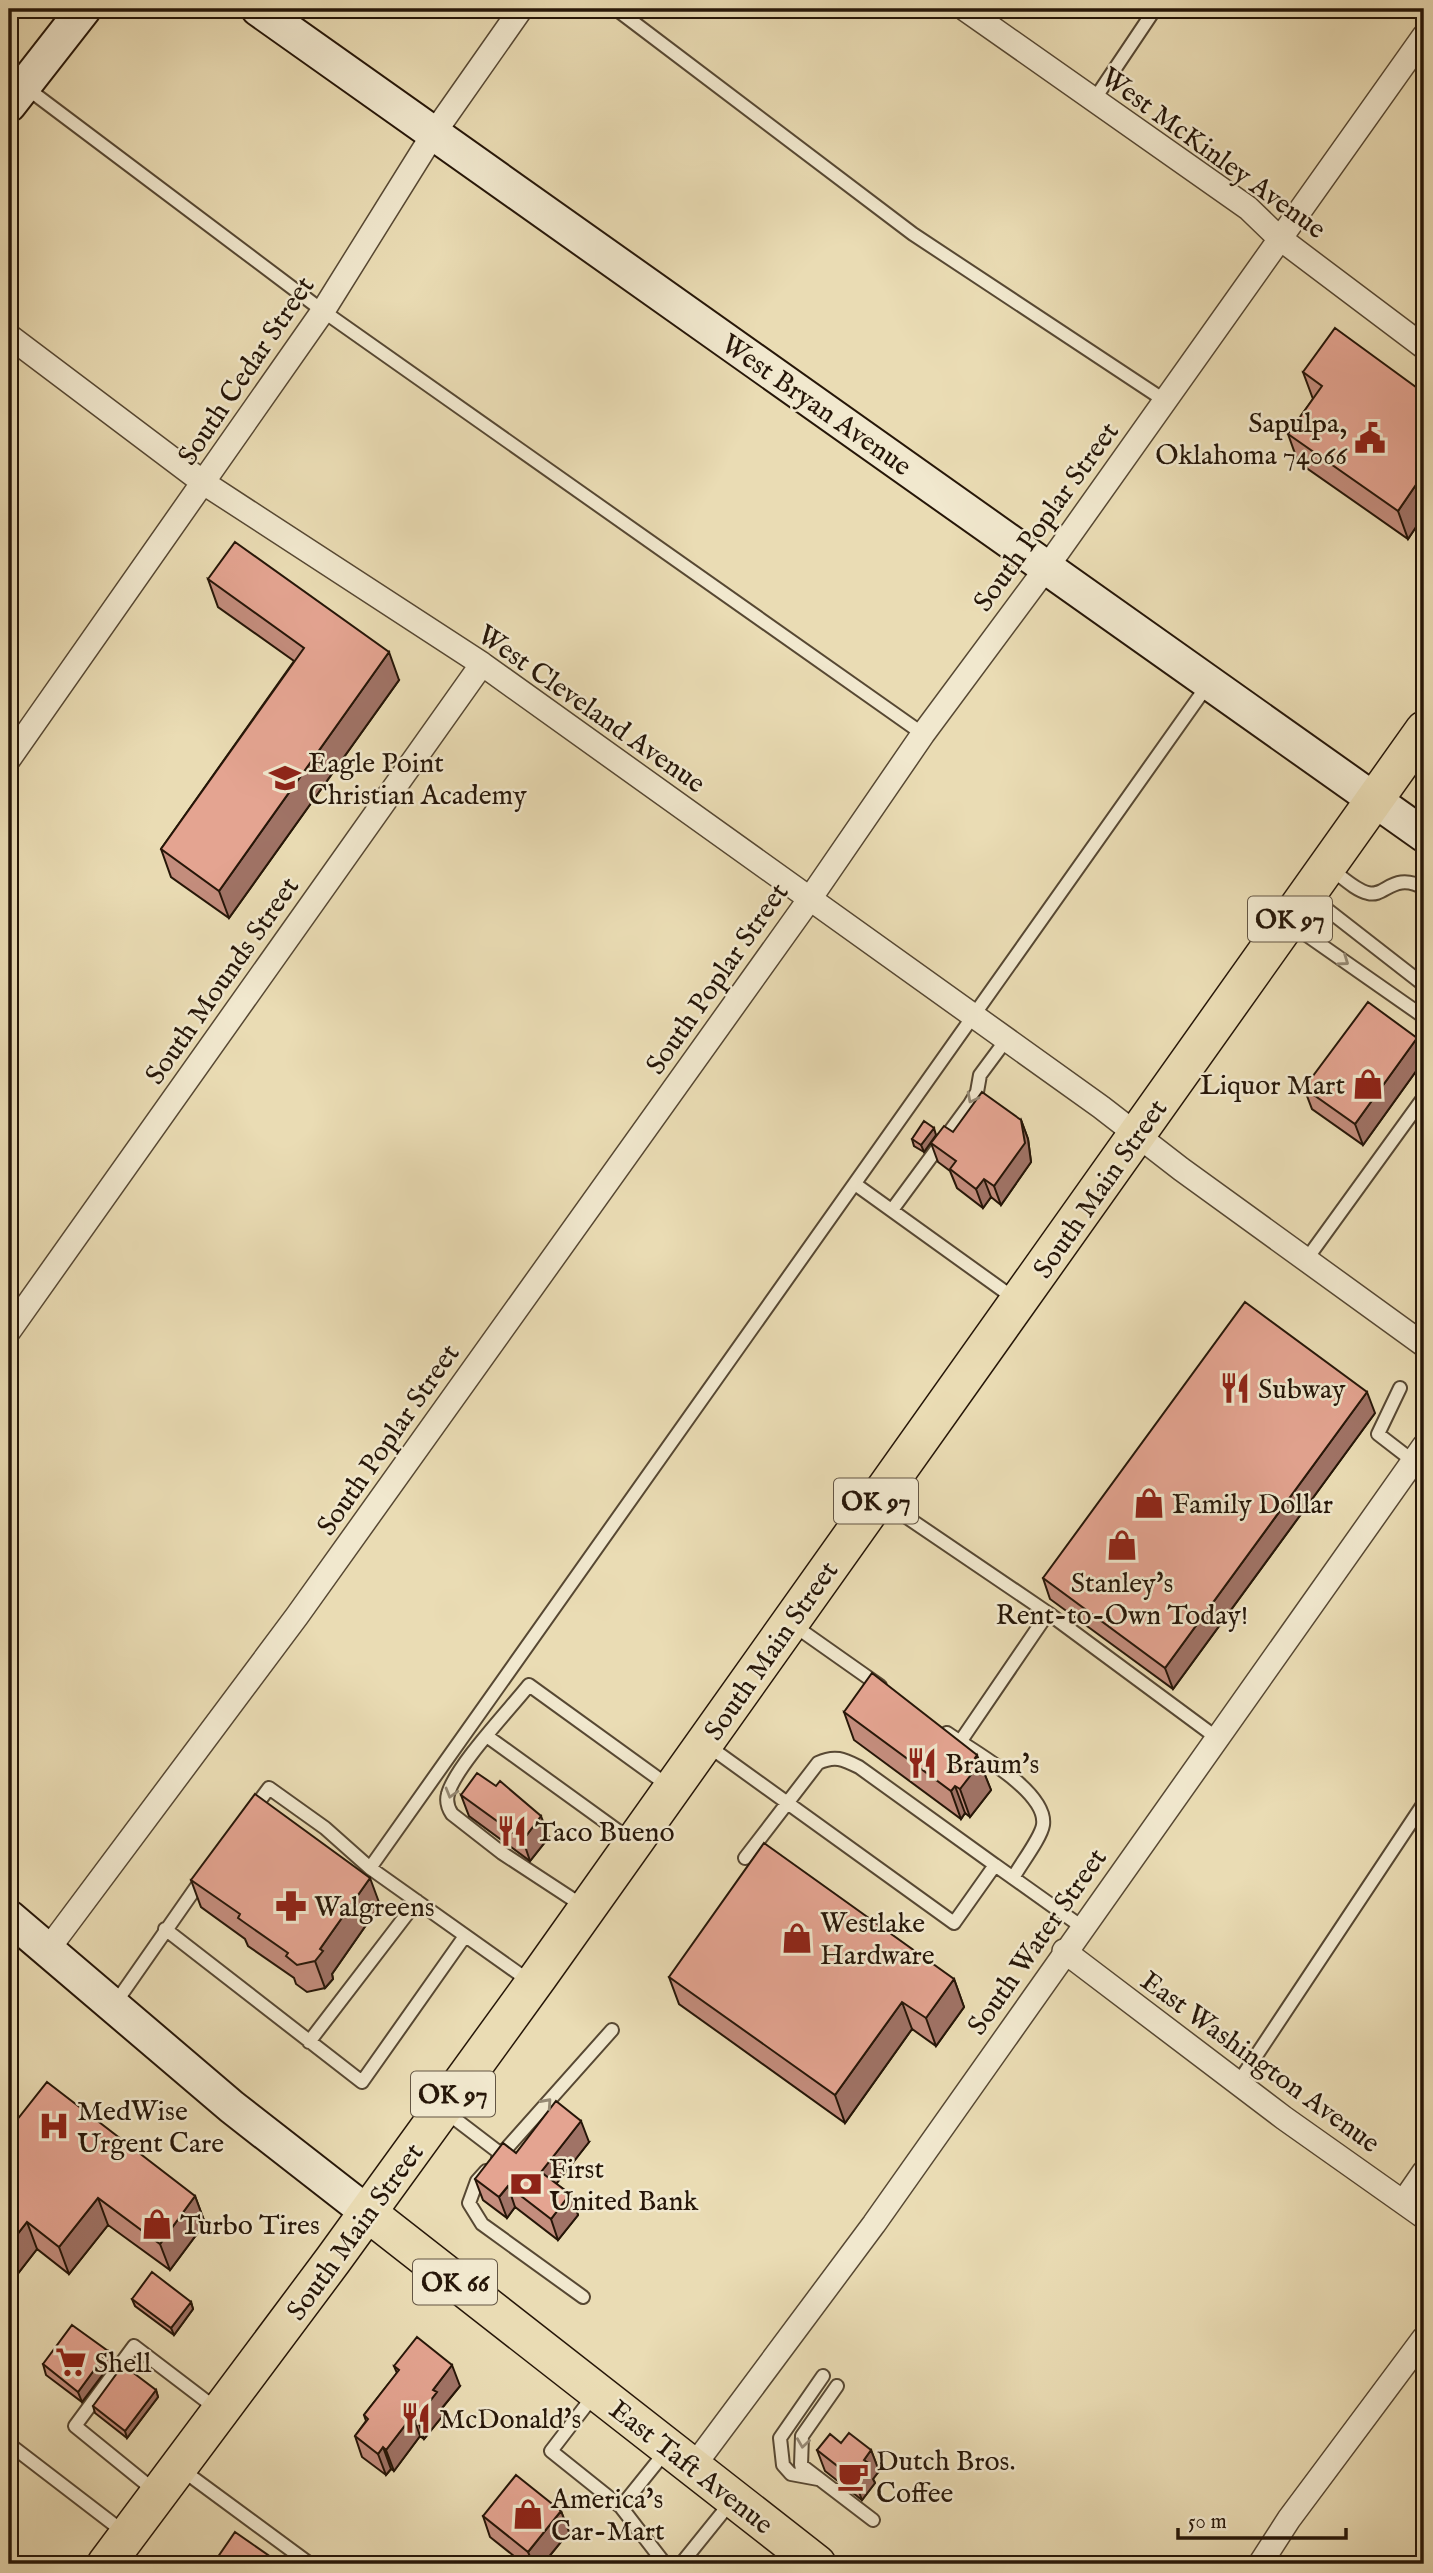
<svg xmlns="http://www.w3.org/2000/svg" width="1433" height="2573" viewBox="0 0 1433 2573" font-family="'IM FELL English',serif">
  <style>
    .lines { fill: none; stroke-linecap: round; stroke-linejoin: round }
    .lane-casing { stroke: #574833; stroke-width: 16 }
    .street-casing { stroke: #574833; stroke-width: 26 }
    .secondary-casing { stroke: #261608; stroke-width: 37 }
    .primary-casing { stroke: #261608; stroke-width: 40 }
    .lane { stroke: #f1e8ce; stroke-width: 12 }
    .street { stroke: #f1e8ce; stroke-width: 23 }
    .secondary { stroke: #f1e8ce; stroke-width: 33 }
    .primary { stroke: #eadcb4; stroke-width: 37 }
    .wall { fill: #c48d7d; stroke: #261608; stroke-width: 2 }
    .shaded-wall { fill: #a07366; stroke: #261608; stroke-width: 2 }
    .building { fill: #e4a491; stroke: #261608; stroke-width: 2 }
    .oneway { stroke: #968a75 }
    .labels { text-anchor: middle; stroke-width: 5; stroke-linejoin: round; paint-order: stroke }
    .shield { fill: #f1e8ce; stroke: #635543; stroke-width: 2 }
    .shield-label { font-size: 26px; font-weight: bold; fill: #261608 }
    .street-label { font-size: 28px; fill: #261608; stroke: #f1e8ce }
    .poi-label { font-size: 28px; fill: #261608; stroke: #f1e8ce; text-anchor: start }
  </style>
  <rect width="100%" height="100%" fill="#eadcb4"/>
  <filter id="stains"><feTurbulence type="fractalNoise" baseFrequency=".00286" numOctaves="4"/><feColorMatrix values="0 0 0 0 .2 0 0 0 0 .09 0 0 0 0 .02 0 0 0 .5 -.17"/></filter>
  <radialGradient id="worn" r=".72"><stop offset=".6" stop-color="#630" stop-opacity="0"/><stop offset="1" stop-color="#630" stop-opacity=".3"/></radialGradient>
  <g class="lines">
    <defs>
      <path id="lane" d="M616,9L913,234L1164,400
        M24,86L323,311L923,734
        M1094,100L1155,9
        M1331,869C1341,876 1355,890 1368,893C1385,898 1393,871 1424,888
        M1311,897L1424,985
        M1291,924L1424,1017
        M855,1184L1015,1299
        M892,1210L970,1104L977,1092L980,1075L1006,1040
        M1306,1260L1424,1097
        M1400,1388L1378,1434L1413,1461
        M880,1499L1048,1613L1217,1738
        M792,1624L880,1686
        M947,1733C971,1750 1048,1791 1043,1825C1041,1838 1020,1865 1013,1878
        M488,1737L632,1841
        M960,1742L1048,1613
        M707,1745L954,1923L995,1865L1082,1927
        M252,1811L269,1788L325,1828L370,1868L532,1983
        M745,1858L818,1763C835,1755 843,1759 859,1767L995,1865
        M370,1868L1209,683
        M583,1906L502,1853L452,1814C448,1808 446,1801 448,1794C455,1767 510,1709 529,1685L670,1787
        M165,1929L362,2082L465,1936
        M114,2005L204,1876
        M309,2042L417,1901
        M1238,2083L1424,1803
        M446,2112L501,2154
        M498,2158L612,2030
        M486,2171L477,2181L469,2203L482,2224L583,2297
        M837,2386L802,2436L801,2465L873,2520
        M594,2395L551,2451L621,2507L665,2564
        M9,2444L125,2533
        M181,2469L310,2564
        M818,2479L791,2474L783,2465L780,2438L823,2376
        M155,2491L75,2426L134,2346L218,2410
        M621,2507L666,2451
        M681,2564L731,2502"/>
      <path id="street" d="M965,9L1248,208L1278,237L1424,347
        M9,336L204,483L482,664L1101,1107L1181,1169L1424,1345
        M9,759L323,311L434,133L521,9
        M9,1331L482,664
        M49,1948L297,1616L809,900L923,734L1047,567L1424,36
        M1064,1951L1284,2118L1424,2217
        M1404,2201L1424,2172
        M693,2467L874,2224L1424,1446
        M1260,2564L1289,2519L1424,2338"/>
      <path id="secondary" d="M258,9L1424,835
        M9,105L84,9
        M9,1917L232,2107L368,2213"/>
      <path id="primary" d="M368,2213L817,2564
        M106,2564L333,2260L539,1976L1424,730"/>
    </defs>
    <use href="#lane" class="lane-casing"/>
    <use href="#street" class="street-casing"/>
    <use href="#secondary" class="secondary-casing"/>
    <use href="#primary" class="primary-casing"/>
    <use href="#lane" class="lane"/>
    <use href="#street" class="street"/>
    <use href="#secondary" class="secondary"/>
    <use href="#primary" class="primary"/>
  </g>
  <path class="wall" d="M1303,372L1424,393V515L1408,539L1298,462L1288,434L1313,399Z
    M208,579L399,680L229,918L171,877L161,849L294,661L218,607Z
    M1417,1038L1424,1060L1363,1145L1312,1109L1304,1088Z
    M1021,1120L1028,1139L1031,1162L1001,1205L991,1197L983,1208L957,1188L950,1171L938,1162L931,1143L953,1132Z
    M936,1135L924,1152L914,1146L912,1139Z
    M1375,1413L1173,1689L1050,1599L1043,1578Z
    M844,1712L979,1761L991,1790L970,1817L965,1813L961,1819L854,1740Z
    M461,1795L549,1837L530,1861L469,1816Z
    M191,1880L380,1905L332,1974L333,1979L325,1988L307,1992L296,1984L294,1978L248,1946L245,1939L201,1907Z
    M669,1977L954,1979L964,2007L936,2046L912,2029L845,2123L679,2004Z
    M9,2130L195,2196L205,2223L170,2270L108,2225L69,2274L37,2249L9,2285Z
    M589,2142L556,2184L570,2194L578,2215L558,2240L515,2207L507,2218L483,2200L475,2179L516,2153Z
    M132,2299L191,2302L193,2309L174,2335L135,2306Z
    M112,2362L82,2402L46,2375L43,2364Z
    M394,2366L460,2386L442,2408L444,2414L424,2439L420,2436L394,2471L391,2469L386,2475L362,2457L355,2436L366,2421L364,2415L397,2373Z
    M156,2390L158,2397L127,2438L95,2413L93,2406Z
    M841,2443L871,2450L879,2471L873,2479L875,2483L862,2500L825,2471L817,2450Z
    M561,2511L569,2532L543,2564H524L490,2537L483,2516Z"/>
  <path class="shaded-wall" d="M1424,473V515L1408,539L1398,511Z
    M389,652L399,680L229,918L219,891Z
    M1417,1038L1424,1060L1363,1145L1355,1124Z
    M1021,1120L1028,1139L1031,1162L1001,1205L994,1186Z
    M934,1128L936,1135L924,1152L921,1145Z
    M984,1179L991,1197L983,1208L976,1189Z
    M1367,1392L1375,1413L1173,1689L1165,1668Z
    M977,1755L991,1790L970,1817L960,1789Z
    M955,1786L965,1813L961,1819L951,1791Z
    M541,1816L549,1837L530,1861L523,1840Z
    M370,1878L380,1905L332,1974L333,1979L325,1988L315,1961L320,1949Z
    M954,1979L964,2007L936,2046L926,2018Z
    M902,2002L912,2029L845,2123L835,2095Z
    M581,2121L589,2142L549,2193L541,2172Z
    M508,2186L515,2207L507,2218L499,2197Z
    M570,2194L578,2215L558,2240L551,2219Z
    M195,2196L205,2223L170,2270L160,2244Z
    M98,2198L108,2225L69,2274L59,2247Z
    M27,2222L37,2249L9,2285V2245Z
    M191,2302L193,2309L174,2335L171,2328Z
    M108,2351L112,2362L82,2402L78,2392Z
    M452,2365L460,2386L442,2408L444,2414L424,2439L417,2418L433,2390Z
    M156,2390L158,2397L127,2438L125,2431Z
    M413,2415L420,2436L394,2471L386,2450Z
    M383,2447L391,2469L386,2475L378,2454Z
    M871,2450L879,2471L873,2479L875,2483L862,2500L854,2479L864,2460Z
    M561,2511L569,2532L543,2564H533L528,2552Z"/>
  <path class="building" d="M1335,328L1424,393V473L1398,511L1288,434L1322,386L1303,372Z
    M235,542L389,652L219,891L161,849L304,648L208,579Z
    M1368,1002L1417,1038L1355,1124L1304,1088Z
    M982,1092L1021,1120L1025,1143L994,1186L984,1179L976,1189L950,1169L956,1161L931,1143L944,1126L953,1132Z
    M924,1121L934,1128L921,1145L912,1139Z
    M1245,1302L1367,1392L1165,1668L1043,1578Z
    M872,1673L977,1755L975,1758L981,1762L960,1789L955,1786L951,1791L844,1712Z
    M477,1773L496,1786L500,1781L541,1816L523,1840L461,1795Z
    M255,1794L370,1878L320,1949L323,1951L315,1961L297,1965L286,1956L288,1953L238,1918L240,1914L191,1880Z
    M764,1843L954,1979L926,2018L902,2002L835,2095L669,1977Z
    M47,2082L195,2196L160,2244L98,2198L59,2247L27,2222L9,2245V2130Z
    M556,2101L581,2121L541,2172L570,2194L551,2219L508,2186L499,2197L475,2179L503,2143L516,2153Z
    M152,2272L191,2302L171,2328L132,2299Z
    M72,2325L108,2351L78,2392L43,2364Z
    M417,2337L452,2365L433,2390L437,2392L417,2418L413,2415L386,2450L383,2447L378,2454L355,2436L368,2419L364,2415L399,2370L394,2366Z
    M123,2365L156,2390L125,2431L93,2406Z
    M849,2433L871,2450L864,2460L867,2462L854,2479L817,2450L830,2434L841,2443Z
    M516,2475L561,2511L528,2552L483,2516Z
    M235,2532L281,2564H213Z"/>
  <defs><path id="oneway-chevron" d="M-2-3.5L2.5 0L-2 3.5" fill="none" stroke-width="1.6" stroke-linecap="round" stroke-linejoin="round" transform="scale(1.75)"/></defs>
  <g class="oneway">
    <use href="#oneway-chevron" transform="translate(1344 961) rotate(35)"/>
    <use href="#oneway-chevron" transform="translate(972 1098) rotate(117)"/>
    <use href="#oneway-chevron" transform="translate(451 1793) rotate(106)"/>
    <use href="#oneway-chevron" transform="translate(547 2103) rotate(-48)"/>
    <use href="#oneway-chevron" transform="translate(803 2443) rotate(98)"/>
  </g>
  <defs>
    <symbol id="civic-bare" viewBox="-9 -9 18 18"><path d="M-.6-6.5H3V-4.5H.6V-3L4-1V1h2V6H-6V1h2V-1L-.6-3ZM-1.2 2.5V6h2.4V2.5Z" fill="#8f2418" stroke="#f1e8ce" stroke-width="2.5" paint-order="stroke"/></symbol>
    <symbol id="school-bare" viewBox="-9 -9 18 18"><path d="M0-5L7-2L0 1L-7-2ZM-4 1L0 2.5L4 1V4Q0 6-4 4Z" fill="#8f2418" stroke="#f1e8ce" stroke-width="2.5" paint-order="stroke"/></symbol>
    <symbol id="shop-bare" viewBox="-9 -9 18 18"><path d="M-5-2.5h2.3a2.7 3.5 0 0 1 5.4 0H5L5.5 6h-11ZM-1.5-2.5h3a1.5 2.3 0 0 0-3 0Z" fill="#8f2418" stroke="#f1e8ce" stroke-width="2.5" paint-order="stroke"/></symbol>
    <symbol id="restaurant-bare" viewBox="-9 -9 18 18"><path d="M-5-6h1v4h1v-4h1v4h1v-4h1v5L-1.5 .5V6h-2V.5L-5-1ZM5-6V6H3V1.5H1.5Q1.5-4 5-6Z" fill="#8f2418" stroke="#f1e8ce" stroke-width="2.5" paint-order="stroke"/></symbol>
    <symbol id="pharmacy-bare" viewBox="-9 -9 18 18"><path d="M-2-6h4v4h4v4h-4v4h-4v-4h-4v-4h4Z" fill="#8f2418" stroke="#f1e8ce" stroke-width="2.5" paint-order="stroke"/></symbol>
    <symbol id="hospital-bare" viewBox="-9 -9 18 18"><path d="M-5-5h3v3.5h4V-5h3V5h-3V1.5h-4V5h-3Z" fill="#8f2418" stroke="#f1e8ce" stroke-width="2.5" paint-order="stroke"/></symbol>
    <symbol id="bank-bare" viewBox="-9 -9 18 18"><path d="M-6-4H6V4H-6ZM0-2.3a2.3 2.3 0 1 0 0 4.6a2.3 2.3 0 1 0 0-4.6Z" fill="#8f2418" stroke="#f1e8ce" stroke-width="2.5" paint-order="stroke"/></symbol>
    <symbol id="supermarket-bare" viewBox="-9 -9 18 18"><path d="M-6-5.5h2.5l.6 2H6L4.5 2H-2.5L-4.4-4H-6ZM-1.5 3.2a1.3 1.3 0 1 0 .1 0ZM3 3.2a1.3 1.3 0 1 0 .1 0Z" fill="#8f2418" stroke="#f1e8ce" stroke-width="2.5" paint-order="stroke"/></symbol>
    <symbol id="cafe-bare" viewBox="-9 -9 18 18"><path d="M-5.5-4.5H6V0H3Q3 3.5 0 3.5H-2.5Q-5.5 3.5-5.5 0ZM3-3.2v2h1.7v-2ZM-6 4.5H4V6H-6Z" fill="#8f2418" stroke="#f1e8ce" stroke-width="2.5" paint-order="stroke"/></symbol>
  </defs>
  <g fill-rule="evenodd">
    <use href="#civic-bare" x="1348" y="416" width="44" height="44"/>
    <use href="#school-bare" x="263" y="756" width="44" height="44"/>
    <use href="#shop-bare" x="1346" y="1062" width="44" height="44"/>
    <use href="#restaurant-bare" x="1213" y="1366" width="44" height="44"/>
    <use href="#shop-bare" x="1127" y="1481" width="44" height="44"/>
    <use href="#shop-bare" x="1100" y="1523" width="44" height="44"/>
    <use href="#restaurant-bare" x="900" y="1741" width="44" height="44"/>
    <use href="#restaurant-bare" x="490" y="1809" width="44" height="44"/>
    <use href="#pharmacy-bare" x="269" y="1884" width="44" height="44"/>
    <use href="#shop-bare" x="775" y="1916" width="44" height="44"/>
    <use href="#hospital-bare" x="32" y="2104" width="44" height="44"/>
    <use href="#bank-bare" x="504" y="2162" width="44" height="44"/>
    <use href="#shop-bare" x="135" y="2202" width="44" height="44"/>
    <use href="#supermarket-bare" x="49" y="2340" width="44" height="44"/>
    <use href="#restaurant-bare" x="394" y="2396" width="44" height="44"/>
    <use href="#cafe-bare" x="831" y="2454" width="44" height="44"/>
    <use href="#shop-bare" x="506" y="2492" width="44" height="44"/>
  </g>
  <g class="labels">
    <g class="shield">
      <rect x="1248" y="896.5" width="84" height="45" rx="5"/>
      <rect x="834" y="1478.5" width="84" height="45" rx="5"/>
      <rect x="411" y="2071.5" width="84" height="45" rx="5"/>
      <rect x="413" y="2259.5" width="84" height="45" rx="5"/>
    </g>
    <g class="shield-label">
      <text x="1290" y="928">OK 97</text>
      <text x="876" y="1510">OK 97</text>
      <text x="453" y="2103">OK 97</text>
      <text x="455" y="2291">OK 66</text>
    </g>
    <g class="street-label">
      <text transform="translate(1214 152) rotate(36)" y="10">West McKinley Avenue</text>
      <text transform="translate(245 370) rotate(-56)" y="10">South Cedar Street</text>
      <text transform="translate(817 404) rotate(35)" y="10">West Bryan Avenue</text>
      <text transform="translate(1045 516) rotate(-54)" y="10">South Poplar Street</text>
      <text transform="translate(592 708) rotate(35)" y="10">West Cleveland Avenue</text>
      <text transform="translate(716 978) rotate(-55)" y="10">South Poplar Street</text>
      <text transform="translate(221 980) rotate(-55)" y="10">South Mounds Street</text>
      <text transform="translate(1099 1188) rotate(-55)" y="10">South Main Street</text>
      <text transform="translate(387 1439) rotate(-55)" y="10">South Poplar Street</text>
      <text transform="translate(770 1650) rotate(-55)" y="10">South Main Street</text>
      <text transform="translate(1036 1941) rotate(-55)" y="10">South Water Street</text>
      <text transform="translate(1261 2061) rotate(36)" y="10">East Washington Avenue</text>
      <text transform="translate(354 2231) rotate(-54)" y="10">South Main Street</text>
      <text transform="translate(692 2466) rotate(38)" y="10">East Taft Avenue</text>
    </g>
    <g class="poi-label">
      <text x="1347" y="432" text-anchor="end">Sapulpa,<tspan x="1347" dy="32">Oklahoma 74066</tspan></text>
      <text x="308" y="772">Eagle Point<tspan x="308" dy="32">Christian Academy</tspan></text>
      <text x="1345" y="1094" text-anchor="end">Liquor Mart</text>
      <text x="1258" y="1398">Subway</text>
      <text x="1172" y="1513">Family Dollar</text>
      <text x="1122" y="1592" text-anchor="middle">Stanley's<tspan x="1122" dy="32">Rent-to-Own Today!</tspan></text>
      <text x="945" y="1773">Braum's</text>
      <text x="535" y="1841">Taco Bueno</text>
      <text x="314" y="1916">Walgreens</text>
      <text x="820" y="1932">Westlake<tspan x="820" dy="32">Hardware</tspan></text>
      <text x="77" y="2120">MedWise<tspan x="77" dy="32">Urgent Care</tspan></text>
      <text x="549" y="2178">First<tspan x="549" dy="32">United Bank</tspan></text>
      <text x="180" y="2234">Turbo Tires</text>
      <text x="94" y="2372">Shell</text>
      <text x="439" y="2428">McDonald's</text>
      <text x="876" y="2470">Dutch Bros.<tspan x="876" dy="32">Coffee</tspan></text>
      <text x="551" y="2508">America's<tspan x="551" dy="32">Car-Mart</tspan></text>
    </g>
  </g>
  <rect width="1433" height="2573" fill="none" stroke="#eadcb4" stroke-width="35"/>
  <rect x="10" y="10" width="1412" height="2552" fill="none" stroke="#261608" stroke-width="3.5"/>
  <rect x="18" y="18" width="1398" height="2538" fill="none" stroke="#261608" stroke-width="2"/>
  <path d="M1178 2528v10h168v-10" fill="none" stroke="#261608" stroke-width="3.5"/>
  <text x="1188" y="2528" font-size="21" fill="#261608" stroke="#f1e8ce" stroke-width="5" paint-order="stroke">50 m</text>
  <rect width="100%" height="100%" filter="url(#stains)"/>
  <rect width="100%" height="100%" fill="url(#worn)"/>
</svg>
